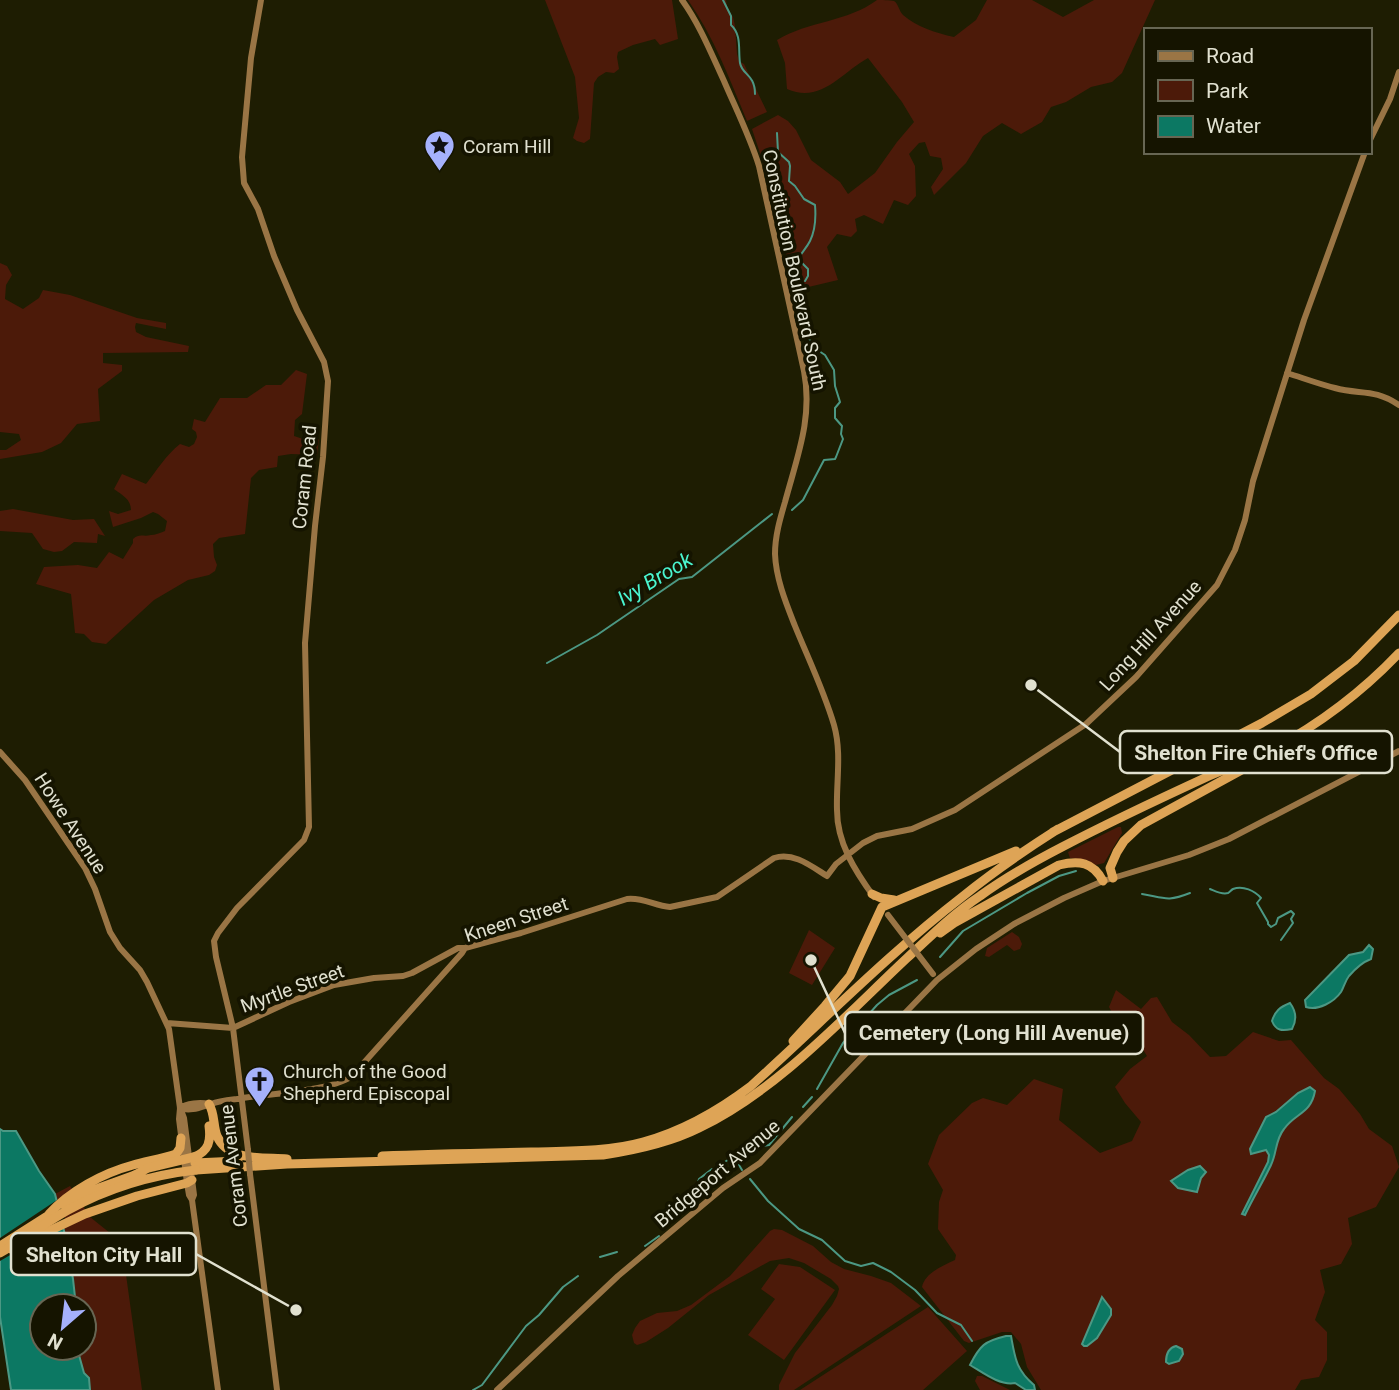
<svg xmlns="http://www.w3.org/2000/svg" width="1399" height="1390" viewBox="0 0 1399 1390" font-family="Roboto,sans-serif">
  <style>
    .green { fill: #4c1a09 }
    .water { fill: #0c7863; stroke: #4c9884; stroke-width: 2 }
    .pier { fill: #1e1d02 }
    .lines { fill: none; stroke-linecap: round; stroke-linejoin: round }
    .stream { stroke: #4c9884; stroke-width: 2 }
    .secondary { stroke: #9a7545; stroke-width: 6 }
    .highway { stroke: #dea456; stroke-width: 9 }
    .secondary-bridge { stroke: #9a7545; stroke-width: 6 }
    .highway-bridge { stroke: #dea456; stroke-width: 9 }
    .labels { text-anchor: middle; stroke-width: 7; stroke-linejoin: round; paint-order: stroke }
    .poi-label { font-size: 19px; fill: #e1e1d0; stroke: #151400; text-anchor: start }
    .street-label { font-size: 19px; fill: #e1e1d0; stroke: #151400 }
    .water-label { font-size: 21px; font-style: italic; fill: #4af5d0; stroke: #151400 }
    .leader { fill: none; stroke: #e1e1d0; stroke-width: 2.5 }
    .callout-dot { fill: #e1e1d0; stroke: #151400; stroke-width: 2.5 }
    .callout { fill: #151400; stroke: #e1e1d0; stroke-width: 2.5 }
    .callout-label { font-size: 21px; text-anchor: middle; font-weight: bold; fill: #e1e1d0 }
  </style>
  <rect width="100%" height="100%" fill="#1e1d02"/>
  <path class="green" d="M545,0H672L678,39L660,45L655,39L633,45L618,52L617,57L619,69L614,73L606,72L598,77L594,83L590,139L584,143L577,141L573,138L579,118L575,77Z
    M688,0H726L728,11L733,17L735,26L737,54L739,61L744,64L767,112L747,121C730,80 714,37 688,0Z
    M877,0C881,0 890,0 894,1C898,3 899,11 903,15C917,27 936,33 954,37L976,20L987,0H1032L1063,17L1094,0H1155L1122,73L1112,82L1091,87L1066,102L1051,107L1042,122L1021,134L1002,123L983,136L966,163L934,195L931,187L943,169L941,158L930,156L925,142L919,143L909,154L915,166L916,196L908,205L894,200L883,224L864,215L855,219L857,231L851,237L837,234L827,247L838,280L800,289L793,283L783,241L784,225L752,129L778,115L788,121L796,130L811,160L840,182L848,194L875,173L897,142L914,122L902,102L868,58C841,73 821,104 787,89L785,63L777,40C808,21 848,22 877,0Z
    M0,263L7,266L12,275L6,285L5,299L23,309L39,298L43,290L70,295L137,318L166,323V329L136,323L135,327L136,332L146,337L189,346L188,352L103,353V363L122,365V371L98,389L100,421L77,424L61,443L42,452L0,459V450H6L21,440L19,434L0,432Z
    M296,370L307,374L302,414L295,420L294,436L306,440L319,439L317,455L291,454L278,456L277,467L259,470L251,478L245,534L219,538L213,544L214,557L217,565L215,571L209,575L188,580L154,600L106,644L92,642L84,634L75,633L71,594L36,584L44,567L78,565L97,568L109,552L123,559L133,543V539C139,533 143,537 151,535C155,535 160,533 165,531L167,521L158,514L153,512L141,518L113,527L109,511L118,514L131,510C131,499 122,495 114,489L122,474L146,484C157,470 166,455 180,444L189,447L194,444L197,437L196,432L192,429L194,419L205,422L220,398H247L266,385H281Z
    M13,509L73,520L94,519L105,536L98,534L97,543L74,542L62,551L54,552L43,549L32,533L0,531V511Z
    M1118,827H1121L1122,833L1104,863L1096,865L1087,860L1070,858L1068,852Z
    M809,930L835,948L812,985L789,973Z
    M1012,932L1019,937L1022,944L1020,949L1014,951L1007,945L989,957L985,956L987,948Z
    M1116,990L1141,1009L1151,998L1157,997L1172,1022L1189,1035L1210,1057L1226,1056L1253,1032L1279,1041L1291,1040L1324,1078L1339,1089L1360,1114L1369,1129L1392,1146L1399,1167L1376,1207L1348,1218L1352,1244L1341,1264L1320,1270L1325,1292L1315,1320L1327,1332V1360L1319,1377L1301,1380L1295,1390H1041L1027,1367L1021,1344L1011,1332H1002L969,1343L964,1341L922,1287C925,1273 942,1266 955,1260L956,1255L938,1229L939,1202L943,1190L928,1164L939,1135L972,1103L983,1098L1007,1105L1034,1079L1063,1089L1059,1120L1100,1153L1132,1141L1141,1122L1125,1103L1115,1087L1130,1069L1147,1056L1137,1040L1121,1029L1109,1007Z
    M70,1186L90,1217L110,1233L123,1253L142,1390H90L89,1378L84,1373L77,1348H84V1306H76C72,1268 65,1231 55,1194Z
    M774,1229L782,1230L813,1246L831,1262L844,1269L871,1276L891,1283L921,1306L794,1390H779V1385L795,1353L832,1305L837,1296L839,1289L838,1286L831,1279L804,1263L789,1258L770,1261L709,1295L668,1328L646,1342L637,1345L634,1343L632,1335L635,1328L640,1321L657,1313L677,1311L691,1305L730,1276L770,1231Z
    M779,1264L800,1267L835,1290L784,1360L748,1335L775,1299L761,1289Z
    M928,1307L967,1351L923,1390H800Z
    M977,1376H982L1010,1390H980L975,1381Z"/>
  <path class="water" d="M1369,945L1373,949L1371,959C1363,962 1355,969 1349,976C1345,981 1344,987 1341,992C1334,1002 1318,1011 1306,1007L1305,1000L1349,955L1363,952Z
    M1290,1003C1296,1011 1297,1020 1292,1029C1282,1031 1276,1031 1272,1021C1275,1011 1280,1007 1290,1003Z
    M1310,1087L1315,1091C1311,1114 1295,1113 1284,1129C1275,1140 1277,1153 1271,1165C1263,1182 1253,1198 1245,1215L1242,1214L1268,1162L1269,1155L1266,1150L1251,1154L1250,1149L1266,1117L1276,1112L1298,1093Z
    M0,1129L3,1131H16L39,1171L55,1194L65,1235L73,1279L76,1306H42V1348H77L84,1373L89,1378L90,1390H11L0,1317Z
    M1200,1166L1206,1172L1201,1178L1197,1192L1178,1188L1171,1181L1188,1170Z
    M1102,1297L1111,1309V1315L1097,1338L1087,1346H1084L1082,1344Z
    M1006,1336H1011C1015,1358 1016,1370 1034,1385L1035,1390H1026L1015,1383C1000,1386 982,1372 970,1365C980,1345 985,1341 1006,1336Z
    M1176,1346L1182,1349L1183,1354L1179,1361L1169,1364L1166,1362C1166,1355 1168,1348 1176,1346Z"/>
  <path class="pier" d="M60,1198L67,1226L34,1241L0,1261V1238Z"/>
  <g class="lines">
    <path class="stream" d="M723,0L731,16V25C742,35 738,50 740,63C742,75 755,74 755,94
      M777,133L778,152L789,162L790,166L789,181L795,186L804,199L815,205C816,217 815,231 810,241C807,247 803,251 800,256L801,262L808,269V276L805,281
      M792,510L803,500L824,460L835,459L836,457L843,439L841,434L842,426L835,418V408L840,402L835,386L834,370L825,355L816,349L809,339L802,318V303
      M547,663L597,635L679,579L692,577L772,514
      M1210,889C1215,891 1222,895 1228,893C1230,892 1231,890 1233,889C1243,885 1255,891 1261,898L1257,903L1268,922V924L1271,927L1276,924L1278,918L1291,911L1294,914L1291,919L1293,923L1281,940
      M1142,894C1165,898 1167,902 1190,893
      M940,957L963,931L1027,893L1059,876L1076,871
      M817,1089L843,1043L877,1005L889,995L917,980
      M803,1107L812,1097
      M736,1160L742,1170
      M719,1165L728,1160L740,1158L757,1141L763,1146L769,1145L792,1117
      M750,1179L768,1201L799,1229L822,1240L845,1261L861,1266L873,1263L891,1272L915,1290L937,1313L961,1325L972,1341
      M682,1209L693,1197L699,1179L712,1169
      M645,1246L659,1236
      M600,1257L617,1252
      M473,1390L482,1385L526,1326L539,1315L563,1287L578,1276"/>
    <path class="secondary" d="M682,0C700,25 711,53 724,81C736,109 750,137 759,166L804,371C813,418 797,457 785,502C780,519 775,536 775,554C776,579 786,603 795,626C808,658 824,691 834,725C842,753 836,782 837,810C837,843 855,871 874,897
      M1369,142L1390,99L1399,72
      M1287,373C1303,378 1319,384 1335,388C1360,395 1374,388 1399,405
      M0,752L25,780L85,868L95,889L110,932L120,948L140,970L147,982L169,1029L180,1108L179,1119L187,1183L189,1195L192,1200
      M167,1023L233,1028L289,1002L334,985L374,978L403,976L412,973L458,948H465
      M180,1108C190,1112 201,1107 211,1104C219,1101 229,1100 237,1099C263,1094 337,1091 353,1075L462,953L465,948L521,933L627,899C643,897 655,906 670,907L717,897L774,858C794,852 811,866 827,876L836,864L863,843L877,836L912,829L955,810L1086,724L1136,677L1217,585L1235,550L1245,520L1253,481L1304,320L1365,152
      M180,1108C186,1103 201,1102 209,1104
      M181,1110L184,1118L194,1195L192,1200L218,1390
      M248,1150L233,1028L216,957L214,941L218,933L237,908L304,840L309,827L305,643L315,526L323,457L328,381L324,362L297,310L274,256L258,209L244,183L242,157L251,58L261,0
      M250,1174L277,1390
      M497,1390L618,1276L723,1188L760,1163L937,980L976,949L1014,924L1064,898L1103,881L1189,855L1229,839L1399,751"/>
    <path class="highway" d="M1053,832L1262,723L1311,694L1354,661L1399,615
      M1113,878L1110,868L1117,852L1124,841L1141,825L1258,761
      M872,894L881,898L894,900
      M940,933L954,923L1059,865C1079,860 1093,862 1103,881
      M793,1041L825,1006L850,976L882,907L1016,851
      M209,1104C215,1114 213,1126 217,1136C228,1162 264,1157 287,1159
      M382,1156C431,1154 481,1153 531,1152C568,1151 607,1152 643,1142C683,1131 718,1111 751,1086C821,1023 887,955 962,897C993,872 1025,850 1058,829
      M194,1157C209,1151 211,1141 209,1126
      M195,1163L238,1161
      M196,1170L287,1164L603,1155C636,1150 669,1143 699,1128C778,1090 844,1017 907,958C931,936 953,914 980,896C1006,877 1033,862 1062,847C1110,822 1159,799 1209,776C1230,766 1253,760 1273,749C1319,724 1363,691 1399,653
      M64,1205L99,1188L135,1175
      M49,1214C70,1191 103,1173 133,1165C147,1161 162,1159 176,1154L180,1148L181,1138
      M0,1246L52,1213
      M11,1249L85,1214L137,1196L187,1183L192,1180"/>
    <path class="secondary-bridge" d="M888,915L933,974
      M248,1150L250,1174"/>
    <path class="highway-bridge" d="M135,1175L148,1168L194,1157
      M0,1253C23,1239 45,1223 68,1210C108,1188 151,1175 196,1170"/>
  </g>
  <defs>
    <symbol id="sight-pin" viewBox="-11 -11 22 30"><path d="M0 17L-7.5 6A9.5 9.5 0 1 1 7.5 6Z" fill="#a5b1fc" stroke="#151400"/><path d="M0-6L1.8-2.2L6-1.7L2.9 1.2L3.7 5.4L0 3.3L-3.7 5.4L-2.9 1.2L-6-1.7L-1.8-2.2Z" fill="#111"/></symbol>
    <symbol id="church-pin" viewBox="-11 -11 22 30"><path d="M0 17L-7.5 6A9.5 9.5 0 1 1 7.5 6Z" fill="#a5b1fc" stroke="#151400"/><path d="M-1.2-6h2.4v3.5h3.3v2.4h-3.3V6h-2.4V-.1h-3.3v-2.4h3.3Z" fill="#111"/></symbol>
  </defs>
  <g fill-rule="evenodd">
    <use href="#sight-pin" x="422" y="128" width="35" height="47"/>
    <use href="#church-pin" x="242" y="1064" width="35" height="47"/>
  </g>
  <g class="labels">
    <g class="poi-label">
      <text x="463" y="153">Coram Hill</text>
      <text x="283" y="1078">Church of the Good<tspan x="283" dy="22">Shepherd Episcopal</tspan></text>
    </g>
    <g class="street-label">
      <text transform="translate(795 270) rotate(78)" y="7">Constitution Boulevard South</text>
      <text transform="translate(304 477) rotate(-84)" y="7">Coram Road</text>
      <text transform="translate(1150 635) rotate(-48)" y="7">Long Hill Avenue</text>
      <text transform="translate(71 823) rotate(57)" y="7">Howe Avenue</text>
      <text transform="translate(516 919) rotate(-18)" y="7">Kneen Street</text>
      <text transform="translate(292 988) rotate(-20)" y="7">Myrtle Street</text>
      <text transform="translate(233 1166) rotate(-97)" y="7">Coram Avenue</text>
      <text transform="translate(717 1173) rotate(-40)" y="7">Bridgeport Avenue</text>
    </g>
    <g class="water-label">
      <text transform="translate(655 579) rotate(-31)" y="7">Ivy Brook</text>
    </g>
  </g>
  <path class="leader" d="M1031 685L1120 752M811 960L845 1033M296 1310L196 1254"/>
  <g class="callout-dot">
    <circle cx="1031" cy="685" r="7"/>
    <circle cx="811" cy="960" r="7"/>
    <circle cx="296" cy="1310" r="7"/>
  </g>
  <g class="callout">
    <rect x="1120" y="731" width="272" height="42" rx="7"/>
    <rect x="845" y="1012" width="298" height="42" rx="7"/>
    <rect x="11" y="1233" width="185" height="42" rx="7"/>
  </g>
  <g class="callout-label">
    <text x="1256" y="760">Shelton Fire Chief's Office</text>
    <text x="994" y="1040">Cemetery (Long Hill Avenue)</text>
    <text x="104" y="1262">Shelton City Hall</text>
  </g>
  <rect x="1144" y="28" width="228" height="126" fill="#151400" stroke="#676653" stroke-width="2"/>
  <rect x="1158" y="51" width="35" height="10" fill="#9a7545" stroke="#676653" stroke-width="2"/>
  <text x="1206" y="63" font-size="21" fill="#e1e1d0">Road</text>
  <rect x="1158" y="80" width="35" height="21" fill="#4c1a09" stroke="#676653" stroke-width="2"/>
  <text x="1206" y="98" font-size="21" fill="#e1e1d0">Park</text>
  <rect x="1158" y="116" width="35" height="21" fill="#0c7863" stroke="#676653" stroke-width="2"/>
  <text x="1206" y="133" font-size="21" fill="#e1e1d0">Water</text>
  <g transform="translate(63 1327) rotate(208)"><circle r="33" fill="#151400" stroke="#676653" stroke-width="2"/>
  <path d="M0-5L12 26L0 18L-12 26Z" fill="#a5b1fc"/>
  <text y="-10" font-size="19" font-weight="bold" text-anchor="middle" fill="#e1e1d0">N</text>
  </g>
</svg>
